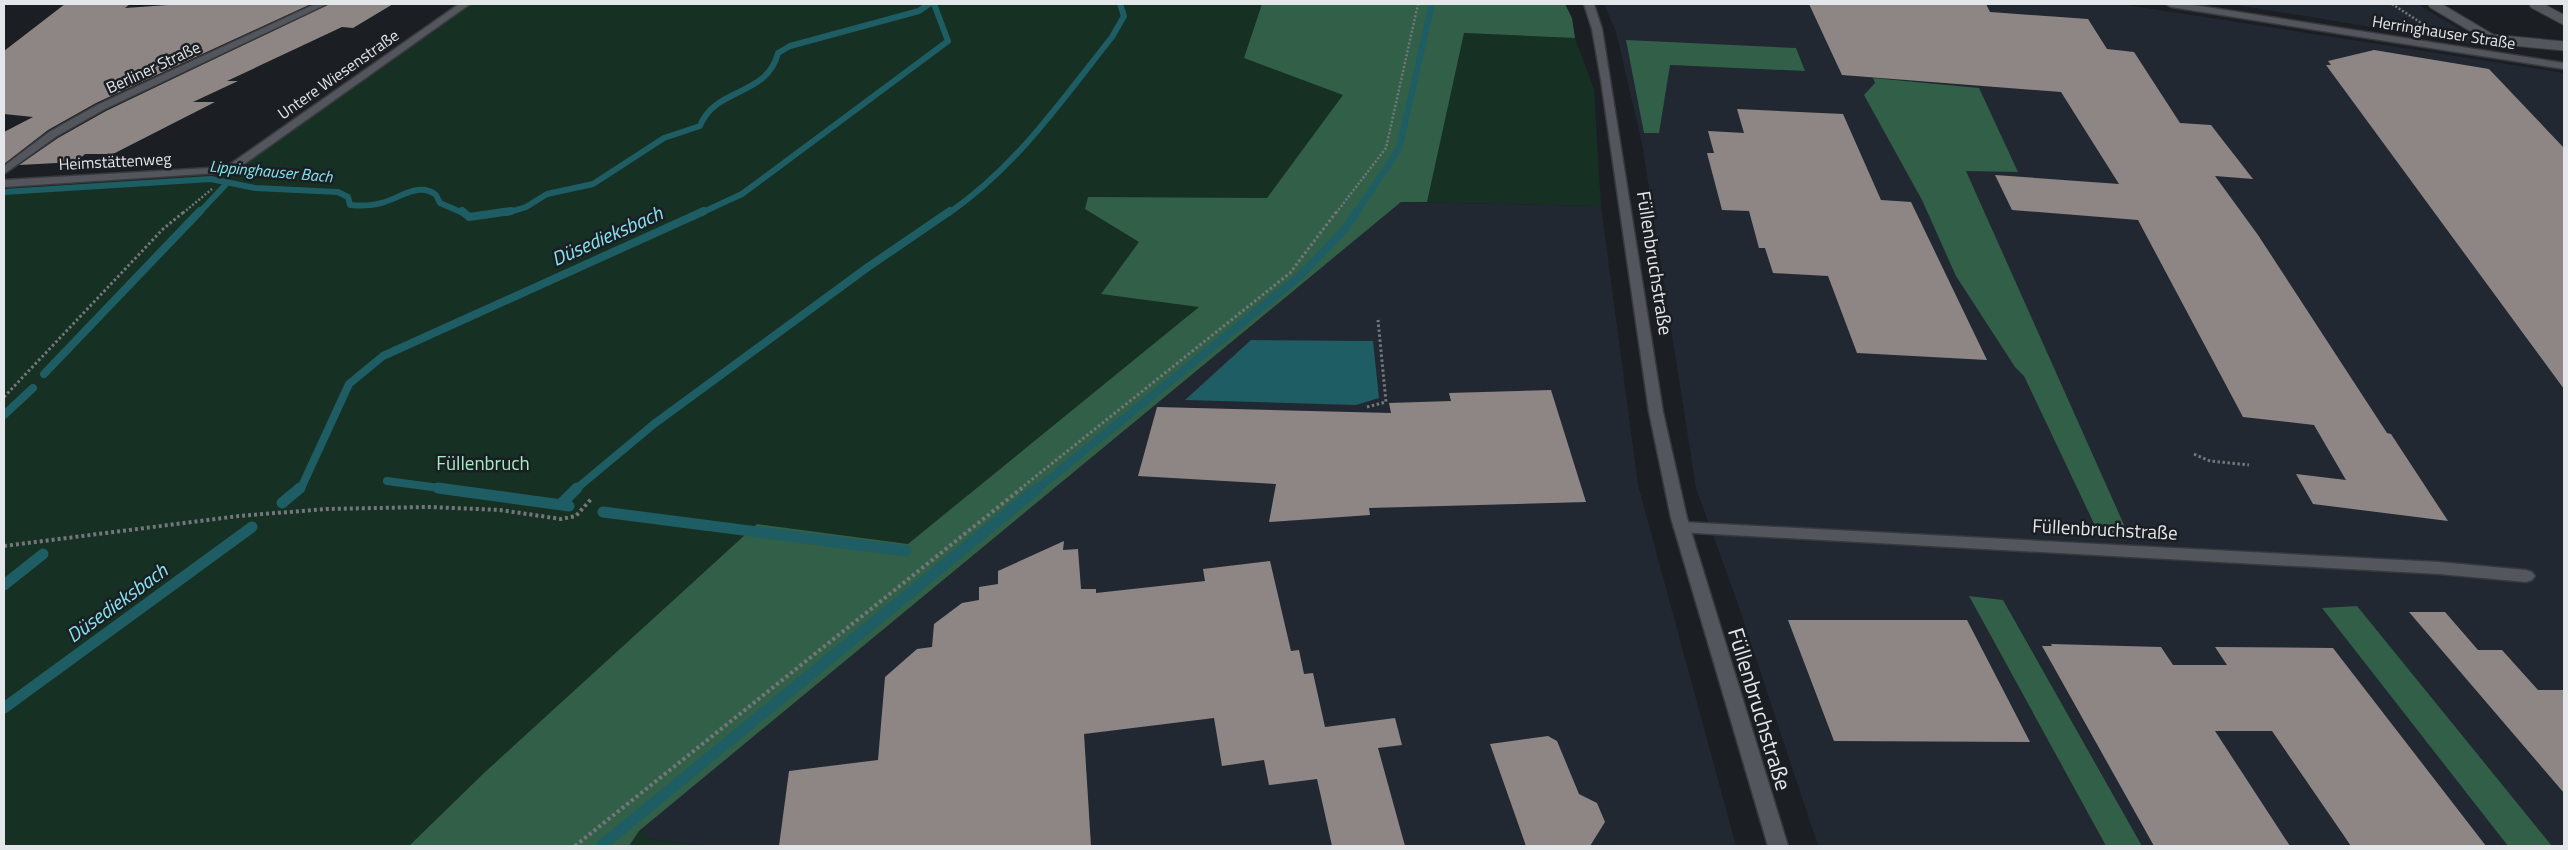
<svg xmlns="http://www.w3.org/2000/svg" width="2568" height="850" viewBox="0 0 2568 850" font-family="'Titillium Web',sans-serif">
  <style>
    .built { fill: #222832; fill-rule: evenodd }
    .green { fill: #163023 }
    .forest { fill: #325f47 }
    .water { fill: #1d5d63 }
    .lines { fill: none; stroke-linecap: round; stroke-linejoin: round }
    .stream-far2 { stroke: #1d5d63; stroke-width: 6 }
    .stream-far1 { stroke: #1d5d63; stroke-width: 8 }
    .stream { stroke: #1d5d63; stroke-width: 11 }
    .building { fill: #8e8684 }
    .lane-casing { stroke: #37393d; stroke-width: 11 }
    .street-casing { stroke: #37393d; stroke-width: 3 }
    .secondary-casing { stroke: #37393d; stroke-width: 3 }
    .path-far2 { stroke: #73767a; stroke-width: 2.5; stroke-dasharray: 2 2; stroke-linecap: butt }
    .path-far1 { stroke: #73767a; stroke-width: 3; stroke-dasharray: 2.5 2.5; stroke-linecap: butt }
    .path { stroke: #73767a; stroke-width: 4; stroke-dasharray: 3 3; stroke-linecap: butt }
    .lane { stroke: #53565c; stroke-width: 9 }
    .street { fill: #53565c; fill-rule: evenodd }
    .secondary { fill: #53565c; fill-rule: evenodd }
    .labels { text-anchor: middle; stroke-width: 5; stroke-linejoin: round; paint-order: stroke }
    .far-street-label { font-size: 16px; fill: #e4e7ea; stroke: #1b1e23 }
    .far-water-label { font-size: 16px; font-style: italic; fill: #83e6ef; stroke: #1b1e23 }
    .street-label { font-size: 19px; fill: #e4e7ea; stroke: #1b1e23 }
    .park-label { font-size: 19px; fill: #a2edc4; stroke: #1b1e23 }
    .water-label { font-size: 20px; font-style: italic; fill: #83e6ef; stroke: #1b1e23 }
    .near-street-label { font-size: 22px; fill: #e4e7ea; stroke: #1b1e23 }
  </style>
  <rect width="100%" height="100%" fill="#1b1e23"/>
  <path class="built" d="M1604,4H2120L2564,73V846H2552L2356,606L2323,609L2508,846H2142L2003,600L1969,596L2106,846H1818L1737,601L1696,488L1642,143L1616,32ZM1795,48L1805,71L1669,65Z
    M2229,4H2417L2490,47L2317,18Z
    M1401,202L1601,206L1638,485L1736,846H707L650,839L639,831Z"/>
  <path class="green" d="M471,4H1465L1464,33L1575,38L1594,89L1601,206L1401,202L639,830L650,839L707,846H4V189L229,173Z"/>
  <path class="forest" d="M1262,4H1565L1572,18L1575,38L1464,33L1427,202H1401L639,831L629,846H409L484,773L757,524L908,544L1199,307L1101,294L1139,242L1085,209L1088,197L1267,198L1343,95L1244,58Z
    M1626,40L1796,48L1805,71L1670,65L1659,133H1644Z
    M1873,78L1979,88L2018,172L1966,171L2129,536L2098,532L2024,376L2015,367L1956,276L1922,200L1864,95L1875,83Z
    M1969,596L2003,600L2142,846H2106Z
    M2357,606L2552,846H2508L2322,608Z"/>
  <path class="water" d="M1251,340L1373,341L1379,398L1356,405L1185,400Z"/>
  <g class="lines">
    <path class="stream-far2" d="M4,192L211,179L255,188L338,192L348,197L350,205C361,206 371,206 381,203C399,199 419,181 436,195L440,203L463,213
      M199,213L228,182
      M507,213L526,207L547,194L593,184L664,138L700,126C715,87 767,97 778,53L790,46L919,11L929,4
      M701,213L742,194L948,41L934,4
      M949,213C1017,166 1061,101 1112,37L1124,16L1120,4
      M1356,213L1399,149L1432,4"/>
    <path class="stream-far1" d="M462,211L469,217L511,211
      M44,374L200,211
      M4,415L33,388
      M387,481L447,489
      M298,489L302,486L349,384L383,356L704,211
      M576,489L654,424L868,267L950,211
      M1037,489L1299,277L1345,229L1357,211"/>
    <path class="stream" d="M438,488L569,506
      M282,503L300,488
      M561,504L577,488
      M603,512L906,551
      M4,585L43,554
      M4,708L252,527
      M601,846L1038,488"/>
  </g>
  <path class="building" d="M65,4H130L125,8L182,4H311L96,103L48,130L4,164V132L33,117L4,114V51Z
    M329,4H393L353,28L342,27L227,81H238L193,102H215L113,154H85L76,162L19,165L58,138L106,111Z
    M1809,4H1986L1990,12L2088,19L2107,49L2134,52L2180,123L2211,125L2253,179L2215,176L2258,235L2387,433L2391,434L2448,521L2313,504L2296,474L2346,480L2314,425L2243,417L2138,220L2012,210L1995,175L2119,184L2061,92L1842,75Z
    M2374,50L2489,69L2564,148V389L2326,65H2331L2328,61Z
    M1737,109L1843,114L1881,200L1911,202L1987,360L1857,353L1828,276L1773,273L1765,248H1759L1749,211L1722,210L1707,153H1714L1708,131L1744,133Z
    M1551,390L1586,502L1369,508L1370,515L1269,522L1276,484L1138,476L1157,407L1391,413L1389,403L1451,401L1449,393Z
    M1064,541L1063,550L1078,549L1081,589H1096V593L1205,581L1203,569L1270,561L1291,651L1299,650L1304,674L1313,673L1325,727L1395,718L1402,745L1378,748L1405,846H1332L1317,779L1269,785L1264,760L1222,766L1214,718L1084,734L1091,846H779L789,771L878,760L885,677L917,649L932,647L934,624L962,603L979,600V587L998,584V571Z
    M2409,612H2445L2478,650H2502L2538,690H2564V793Z
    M1788,620H1967L2030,742L1834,741Z
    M2051,644L2161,647L2173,665H2227L2215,647L2333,648L2486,846H2351L2272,731H2215L2290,846H2154L2042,646H2052Z
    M1548,736L1557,741L1579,794L1597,803L1605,822L1590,846H1526L1490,744Z"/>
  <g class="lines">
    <defs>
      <path id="lane" d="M2433,4L2492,39L2564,46
        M2534,4L2564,20"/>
      <path id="street" d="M315,4H327L105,109L57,136L4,174V166L49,132L97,105Z
        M459,4H470L233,172L4,187V180L226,167Z
        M2166,4H2187L2564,63V69L2171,7Z
        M1682,522L2439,562L2526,570L2532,572L2535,576L2532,580L2526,582L2439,574L1676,532L1674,528L1676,524Z"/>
      <path id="secondary" d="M1584,4H1594L1602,29L1663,412L1687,518L1788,846H1768L1671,518L1649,412L1601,80L1592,29Z"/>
    </defs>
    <use href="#lane" class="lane-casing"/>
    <use href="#street" class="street-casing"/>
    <use href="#secondary" class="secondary-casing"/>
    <path class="path-far2" d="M2392,4L2423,24
      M183,213L212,189
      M1336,213L1386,148L1418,4"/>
    <path class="path-far1" d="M4,397L163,229L185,211
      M1367,407L1386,402L1378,320
      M2194,454L2210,461L2249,465
      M1020,489L1290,273L1337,211"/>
    <path class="path" d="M4,546L239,516L326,509L428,507L500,510L561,519L576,516L592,498
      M575,846L1022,488"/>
    <use href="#lane" class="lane"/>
    <use href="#street" class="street"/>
    <use href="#secondary" class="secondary"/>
  </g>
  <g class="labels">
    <g class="far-street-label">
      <text transform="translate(2444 32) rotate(9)" y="6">Herringhauser Straße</text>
      <text transform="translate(153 67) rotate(-25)" y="6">Berliner Straße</text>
      <text transform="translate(338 74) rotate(-35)" y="6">Untere Wiesenstraße</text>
      <text transform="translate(115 161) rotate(-3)" y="6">Heimstättenweg</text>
    </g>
    <g class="far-water-label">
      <text transform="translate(271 171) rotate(5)" y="6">Lippinghauser Bach</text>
    </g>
    <g class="street-label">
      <text transform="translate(1655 263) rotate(81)" y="7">Füllenbruchstraße</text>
      <text transform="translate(2105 529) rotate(3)" y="7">Füllenbruchstraße</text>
    </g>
    <g class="park-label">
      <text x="483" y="470">Füllenbruch</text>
    </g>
    <g class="water-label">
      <text transform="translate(607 236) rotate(-24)" y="7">Düsedieksbach</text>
      <text transform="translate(117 603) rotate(-36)" y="7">Düsedieksbach</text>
    </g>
    <g class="near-street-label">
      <text transform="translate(1760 709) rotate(73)" y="8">Füllenbruchstraße</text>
    </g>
  </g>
  <rect width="2568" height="850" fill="none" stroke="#e4e7ea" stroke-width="10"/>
</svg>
